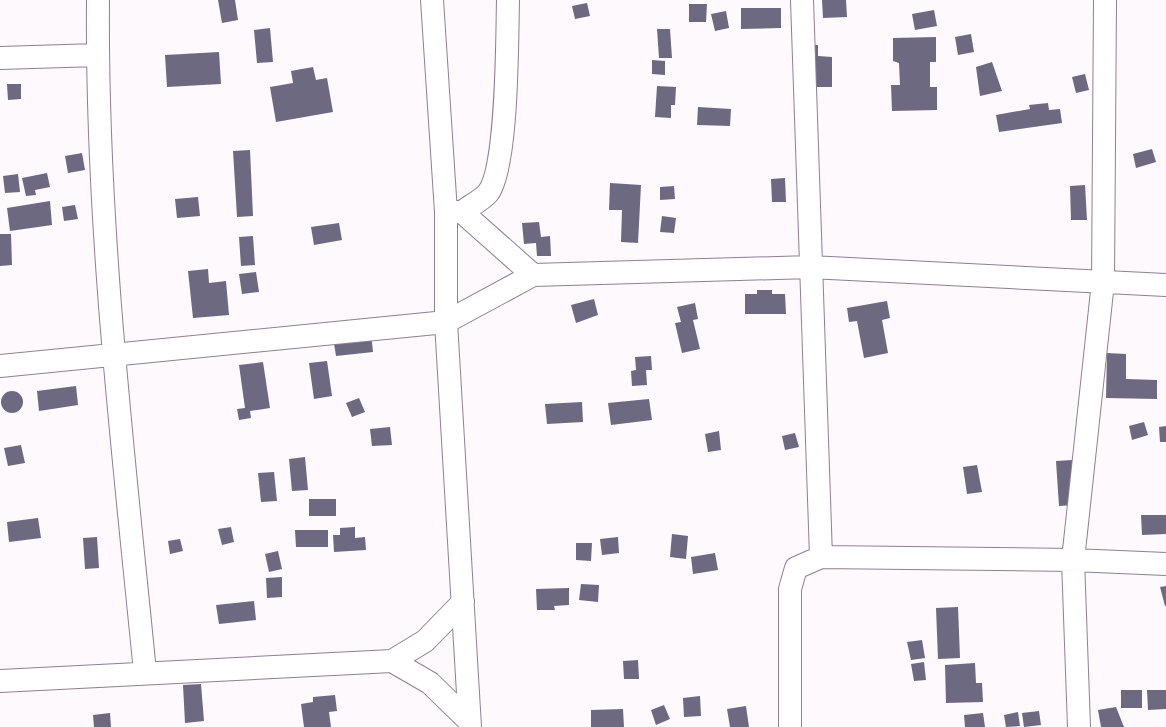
<svg xmlns="http://www.w3.org/2000/svg" width="1166" height="727" viewBox="0 0 1166 727" font-family="'PT Serif',serif">
  <style>
    .building { fill: #6d6980 }
    .lines { fill: none; stroke-linecap: round; stroke-linejoin: round }
    .minor-casing { stroke: #907f91; stroke-width: 24 }
    .minor { stroke: #fff; stroke-width: 22 }
  </style>
  <rect width="100%" height="100%" fill="#fdf9fd"/>
  <path class="building" d="M218,0H235L238,20L222,23Z
    M822,0H846L847,17L823,18Z
    M587,3L590,16L575,19L572,6Z
    M689,4H707L706,22H689Z
    M741,8H781V28L741,29Z
    M934,10L937,26L915,30L912,14Z
    M726,11L729,28L715,31L711,14Z
    M270,28L273,62L257,63L254,30Z
    M657,29H670L672,58H659Z
    M971,34L974,52L958,55L955,37Z
    M936,37V62H930V87H937V110L892,111L891,85H900L899,63L893,61V38Z
    M808,45H818V56L832,57V87H808Z
    M219,52L221,84L167,87L165,55Z
    M652,60L665,61V75L652,74Z
    M992,62L1002,91L980,96L976,67Z
    M313,67L316,80L327,78L333,112L276,122L270,87L293,83L291,71Z
    M1085,74L1089,90L1076,93L1072,77Z
    M7,84H21V99L8,100Z
    M657,86L676,87L675,105H671V118L655,117Z
    M1048,103L1049,110L1060,109L1062,123L999,132L996,115L1030,109L1029,105Z
    M698,107L731,109L730,126L697,125Z
    M1152,149L1156,162L1136,168L1133,154Z
    M250,150L253,216L237,217L233,151Z
    M82,153L85,170L68,173L65,156Z
    M47,173L50,187L35,190L36,195L26,196L22,178Z
    M18,174L20,192L5,193L3,176Z
    M785,178L786,202H772L771,179Z
    M610,183L641,185L638,243L621,242L622,210H609Z
    M1085,185L1087,220H1071L1070,186Z
    M674,186L675,199L660,200V187Z
    M198,197L200,216L177,218L175,199Z
    M50,201L52,225L10,231L7,208Z
    M75,205L78,219L64,221L62,207Z
    M662,216L676,218L674,233L660,232Z
    M539,222L541,237L550,236L551,256H537L536,243L524,244L522,223Z
    M339,223L342,240L314,245L311,227Z
    M0,234H11L12,265L0,266Z
    M253,236L255,265L241,266L239,237Z
    M208,269L209,283L226,281L229,315L193,318L188,271Z
    M256,272L259,292L242,294L239,274Z
    M757,290H772V294H785L786,314H745V294H757Z
    M594,299L598,315L576,323L571,305Z
    M887,301L890,318L882,320L888,353L864,358L857,321L849,322L847,308Z
    M695,303L698,319L693,320L700,349L682,353L675,323L681,322L677,307Z
    M371,333L373,352L336,356L333,337Z
    M1107,353L1126,354V379L1157,380V399L1106,398Z
    M651,356L652,370H646L647,385L632,386L631,371L636,370L635,357Z
    M327,361L332,396L314,399L309,363Z
    M263,362L270,408L250,411L251,418L239,420L237,409L245,408L239,365Z
    M76,386L78,405L39,411L37,391Z
    M1 402a11 11 0 1 1 22 0a11 11 0 1 1-22 0Z
    M359,398L365,412L352,417L346,403Z
    M649,399L652,420L611,425L608,403Z
    M582,402L583,422L547,424L545,404Z
    M1144,422L1148,435L1132,440L1129,426Z
    M1166,426V442H1160L1159,427Z
    M390,427L392,445L372,446L370,429Z
    M719,431L721,450L708,452L705,434Z
    M795,433L799,447L785,450L782,436Z
    M21,445L25,463L8,466L4,448Z
    M305,457L308,490L292,491L289,459Z
    M1072,460L1075,505L1059,506L1056,461Z
    M977,465L982,492L967,494L963,467Z
    M274,472L277,501L261,502L258,473Z
    M309,499H336V516H309Z
    M1141,515H1166V534L1142,535Z
    M38,518L41,538L9,542L7,522Z
    M231,527L234,542L222,545L218,529Z
    M355,527V538L365,537L366,550L334,552L333,535H340V528Z
    M295,530H328V547H296Z
    M672,534L688,536L686,559L670,557Z
    M97,537L99,568L85,569L83,538Z
    M618,537L619,553L602,555L600,539Z
    M180,539L183,551L170,554L168,541Z
    M576,543H592L591,561L576,560Z
    M278,551L282,569L269,572L265,554Z
    M715,553L718,570L693,574L691,557Z
    M282,577V597L267,598L266,578Z
    M581,584L599,585L598,602L579,600Z
    M1166,586V606H1165L1160,587Z
    M569,588V605L554,606L555,610H537L536,589Z
    M254,601L256,620L219,624L216,605Z
    M958,607L960,658L938,659L936,608Z
    M922,640L925,658L911,660L907,642Z
    M638,660L639,679H624L623,661Z
    M924,662L926,680L914,681L911,664Z
    M975,663L976,683H982L983,702L946,703L945,665Z
    M201,684L204,721L185,723L183,685Z
    M1121,690H1142V708H1121Z
    M1147,690H1166V709L1148,710Z
    M335,695L337,711L329,712L331,727H304L301,704L313,702V697Z
    M700,696L701,716L684,717L683,698Z
    M664,705L670,719L656,725L651,710Z
    M746,706L749,727H730L727,709Z
    M1116,707L1124,727H1101L1098,710Z
    M623,709L624,727H591V710Z
    M1039,711L1041,725L1024,727L1022,713Z
    M1018,712L1020,726L1006,727L1004,715Z
    M110,713L111,727H94L93,715Z
    M983,713L985,727H965L964,715Z"/>
  <g class="lines">
    <defs>
      <path id="minor" d="M98,0C96,225 123,449 145,672
        M432,0L446,212V322L470,727
        M802,0L821,557
        M0,58L98,55
        M448,212H462L533,275
        M462,212C470,206 482,200 488,193C508,167 507,37 508,0
        M0,366L446,322L533,275L810,267L1166,285
        M392,661L430,683L469,721
        M0,681L392,661L425,641L463,602
        M790,727V589L796,568L821,557L1073,560L1166,564
        M1079,727L1073,560L1103,282L1105,0"/>
    </defs>
    <use href="#minor" class="minor-casing"/>
    <use href="#minor" class="minor"/>
  </g>
</svg>
